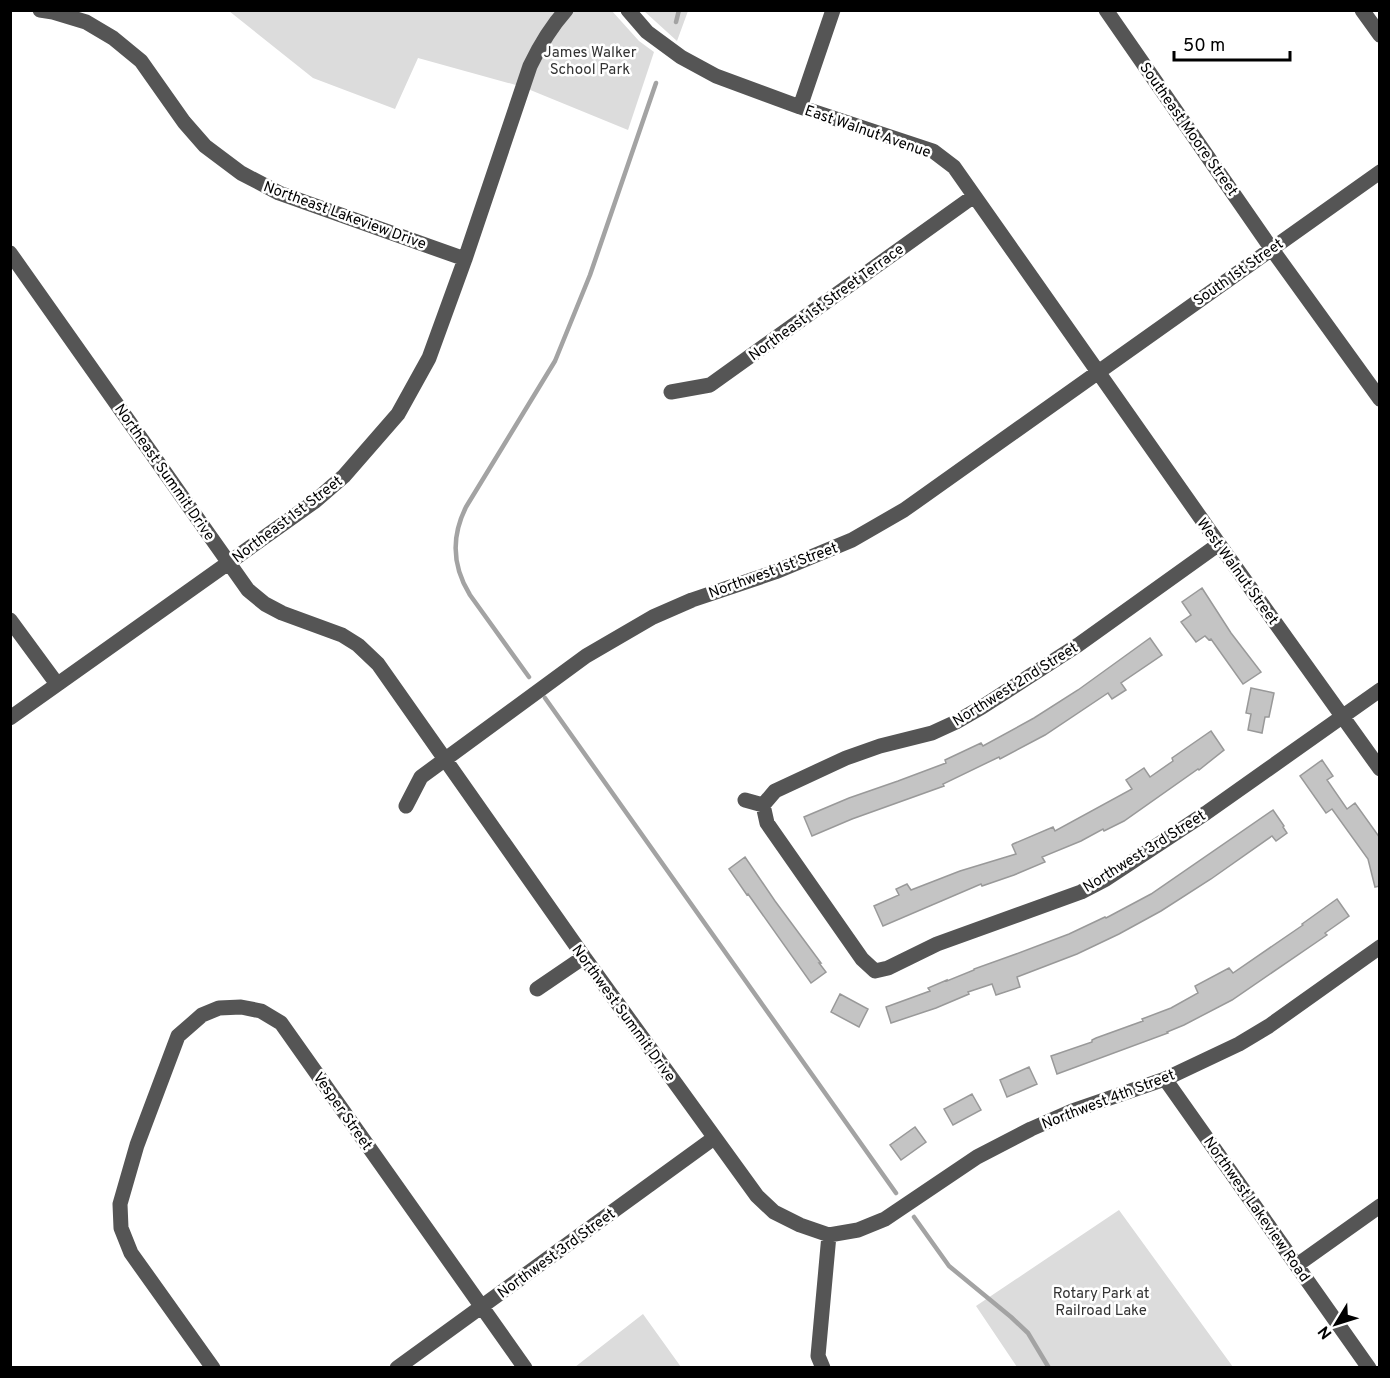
<svg xmlns="http://www.w3.org/2000/svg" width="1390" height="1378" viewBox="0 0 1390 1378" font-family="Overpass,sans-serif">
  <style>
    .green { fill: #dcdcdc }
    .lines { fill: none; stroke-linecap: round; stroke-linejoin: round }
    .stream { stroke: #a3a3a3; stroke-width: 4.5 }
    .building { fill: #c4c4c4; stroke: #999; stroke-width: 1.5 }
    .minor { stroke: #555; stroke-width: 15 }
    .labels { text-anchor: middle; stroke-width: 5; stroke-linejoin: round; paint-order: stroke }
    .park-label { font-size: 15px; fill: #333; stroke: #fff }
    .street-label { font-size: 15px; fill: #000; stroke: #fff }
  </style>
  <rect width="100%" height="100%" fill="#fff"/>
  <path class="green" d="M229,11H612L639,41L654,52L628,130L523,87L418,58L395,109L313,78Z
    M644,11H688L677,41Z
    M1119,1210L1233,1367H1017L976,1306Z
    M643,1314L681,1367H575Z"/>
  <g class="lines">
    <path class="stream" d="M676,22L679,10
      M529,677L470,595C452,566 451,537 466,507L555,361L590,275L656,83
      M545,698L896,1193
      M914,1217L949,1266L1011,1317L1028,1333L1049,1368"/>
  </g>
  <path class="building" d="M1202,588L1231,633L1261,672L1243,684L1211,639L1209,640L1205,636L1196,642L1181,622L1191,615L1182,602Z
    M1150,638L1162,655L1121,683L1126,690L1112,699L1108,693L1045,735L1000,759L999,757L943,784L944,786L852,819L812,836L804,817L849,798L898,781L946,763L945,760L981,743L983,746L1034,718L1078,690Z
    M1251,688L1274,693L1269,717H1265L1262,733L1248,730L1251,714L1246,713Z
    M1211,731L1224,750L1199,770L1198,769L1124,821L1104,831L1103,829L1081,841L1042,857L1045,862L1014,875L982,886L981,884L883,926L874,906L899,895L896,889L907,884L911,890L960,871L1016,854L1012,845L1013,844L1053,827L1055,831L1132,789L1126,780L1144,768L1150,777L1173,761L1172,758Z
    M1322,760L1333,776L1327,780L1347,809L1355,803L1380,838V886L1375,887L1368,859L1332,809L1326,813L1300,776Z
    M1273,810L1284,826L1283,827L1287,833L1276,841L1272,836L1211,879L1161,911L1119,934L1077,954L1017,977L1020,987L996,995L992,984L968,992L969,994L936,1008L891,1023L886,1007L930,991L928,988L947,980V981L974,970V969L1016,954L1069,934L1105,917L1106,918L1151,894Z
    M745,857L775,901L821,963H819L826,972L811,983L748,894L747,895L729,869Z
    M1337,899L1349,916L1325,933L1327,935L1232,1000L1184,1025L1167,1032L1168,1033L1057,1074L1051,1056L1092,1042V1040L1096,1038L1143,1021L1142,1019L1171,1008L1198,993L1195,986L1229,968L1233,973L1303,925L1302,924Z
    M840,994L868,1009L859,1027L831,1012Z
    M1029,1067L1037,1084L1007,1097L1000,1080Z
    M972,1094L981,1110L953,1125L944,1109Z
    M915,1127L926,1142L901,1160L890,1145Z"/>
  <g class="lines">
    <path class="minor" d="M40,10L53,12L86,22L113,38L141,61L184,122L205,146L241,173L279,193L465,259
      M628,10L647,32L681,57L716,76L800,107L933,151L954,167L1219,544L1380,769
      M1106,10L1271,248L1380,399
      M1362,10L1380,35
      M800,107L833,10
      M10,253L248,590L265,604L282,613L342,635L358,645L378,664L584,957L757,1196L774,1212L800,1225L829,1235L858,1230L885,1219L977,1157L1031,1129L1072,1111L1165,1079L1239,1044L1269,1026L1380,947
      M671,392L710,385L974,196
      M10,620L57,684
      M10,718L314,502L344,476L398,414L429,358L465,259L530,66C540,45 550,28 566,10
      M745,800L763,805L767,823L862,959L875,971L888,968L937,944L1081,892L1106,879L1206,813L1380,690
      M763,805L775,791L846,758L880,746L932,733L956,722L982,707L1078,645L1219,544
      M406,806L421,777L586,656L653,617L692,600L775,572L852,540L904,510L1380,172
      M537,989L584,957
      M1165,1079L1369,1368
      M1297,1265L1380,1206
      M213,1368L131,1253L121,1228L120,1204L137,1145L178,1036L202,1015L219,1008L241,1007L261,1011L281,1023L525,1368
      M397,1368L714,1138
      M823,1368L818,1356L829,1235"/>
  </g>
  <g class="labels">
    <g class="park-label">
      <text x="590" y="57">James Walker<tspan x="590" dy="17">School Park</tspan></text>
      <text x="1101" y="1298">Rotary Park at<tspan x="1101" dy="17">Railroad Lake</tspan></text>
    </g>
    <g class="street-label">
      <text transform="translate(1189 129) rotate(55)" y="5">Southeast Moore Street</text>
      <text transform="translate(868 131) rotate(19)" y="5">East Walnut Avenue</text>
      <text transform="translate(345 215) rotate(20)" y="5">Northeast Lakeview Drive</text>
      <text transform="translate(1238 272) rotate(-35)" y="5">South 1st Street</text>
      <text transform="translate(826 302) rotate(-36)" y="5">Northeast 1st Street Terrace</text>
      <text transform="translate(165 472) rotate(55)" y="5">Northeast Summit Drive</text>
      <text transform="translate(287 519) rotate(-37)" y="5">Northeast 1st Street</text>
      <text transform="translate(773 570) rotate(-20)" y="5">Northwest 1st Street</text>
      <text transform="translate(1238 571) rotate(54)" y="5">West Walnut Street</text>
      <text transform="translate(1015 684) rotate(-32)" y="5">Northwest 2nd Street</text>
      <text transform="translate(1144 851) rotate(-32)" y="5">Northwest 3rd Street</text>
      <text transform="translate(624 1013) rotate(54)" y="5">Northwest Summit Drive</text>
      <text transform="translate(1108 1099) rotate(-21)" y="5">Northwest 4th Street</text>
      <text transform="translate(343 1111) rotate(55)" y="5">Vesper Street</text>
      <text transform="translate(1257 1209) rotate(55)" y="5">Northwest Lakeview Road</text>
      <text transform="translate(556 1253) rotate(-36)" y="5">Northwest 3rd Street</text>
    </g>
  </g>
  <rect width="1390" height="1378" fill="none" stroke="#000000" stroke-width="24"/>
  <g transform="translate(1336 1324) rotate(232)" stroke="#ffffff" stroke-width="4.5" paint-order="stroke">
  <path d="M0-4.5L10 22L0 15L-10 22Z" fill="#000000"/>
  <text y="-9" font-size="16" font-weight="bold" text-anchor="middle" fill="#000000">N</text>
  </g>
  <path d="M1174 51v9h116v-9" fill="none" stroke="#000000" stroke-width="3"/>
  <text x="1183" y="51" font-size="18" fill="#000000" stroke="#ffffff" stroke-width="4.5" paint-order="stroke">50 m</text>
</svg>
